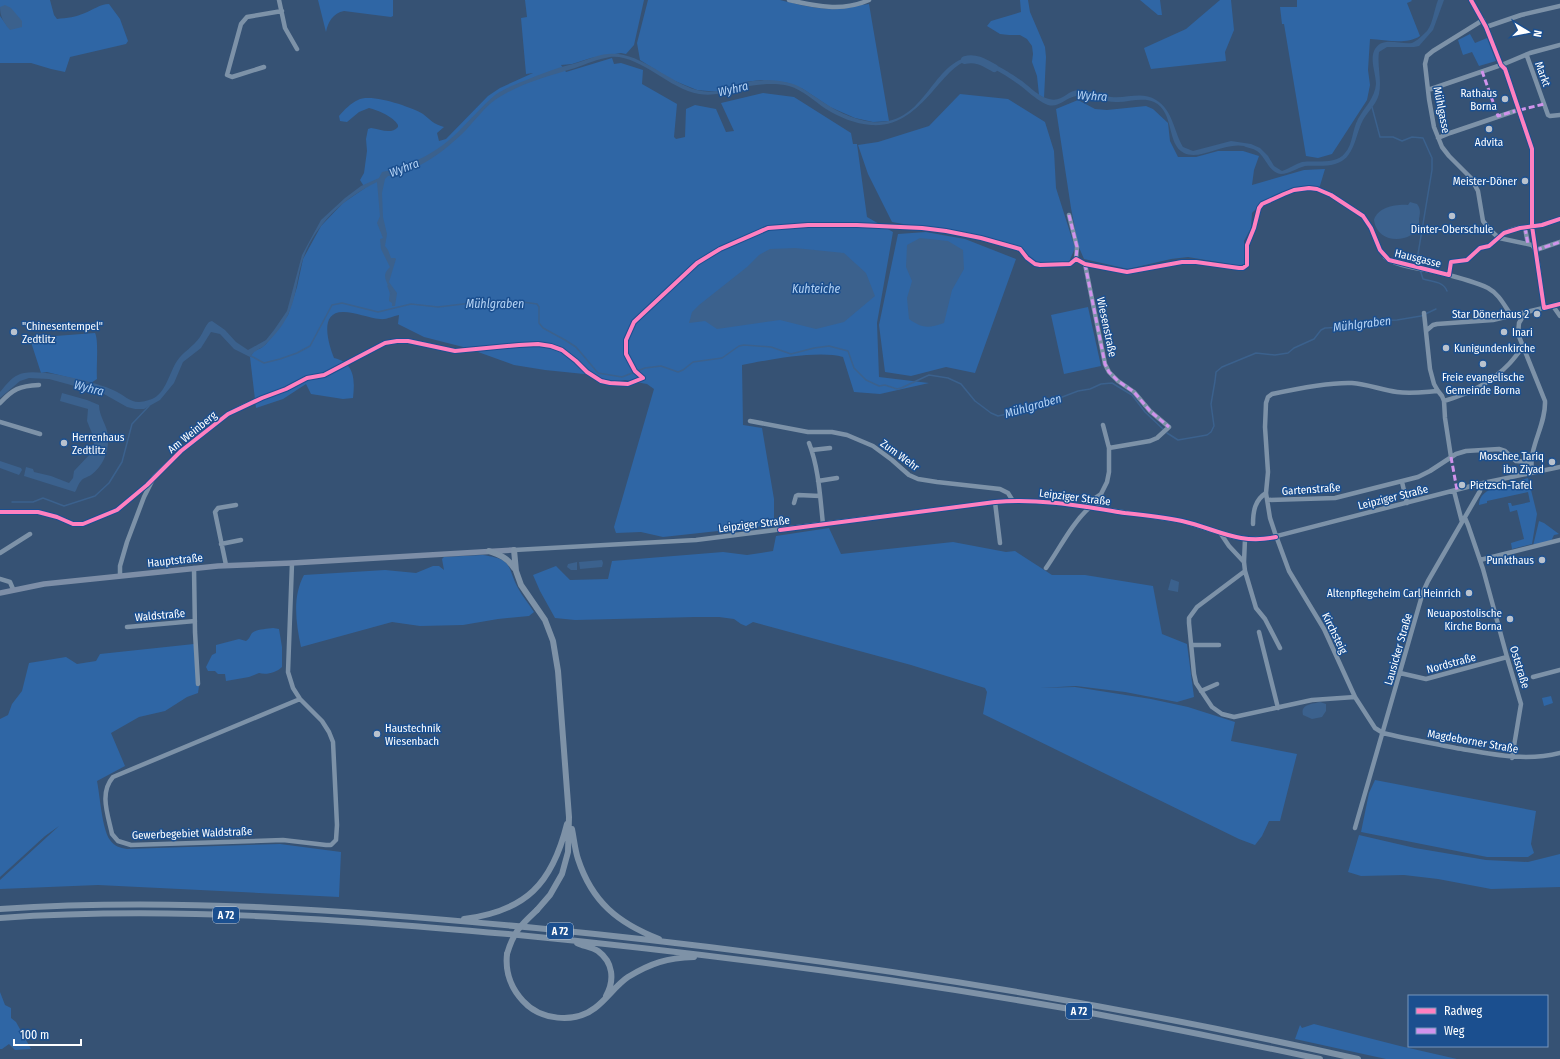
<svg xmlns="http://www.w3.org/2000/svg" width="1560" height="1059" viewBox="0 0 1560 1059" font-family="'Fira Sans Condensed',sans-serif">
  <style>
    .green { fill: #2f66a5 }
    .water { fill: #3b618d }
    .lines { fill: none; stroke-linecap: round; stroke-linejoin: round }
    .stream { stroke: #3b618d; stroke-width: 1.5 }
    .river { stroke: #3b618d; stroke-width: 8 }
    .minor { stroke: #7d92a8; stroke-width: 4.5 }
    .major { stroke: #7d8ea7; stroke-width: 5.5 }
    .highway { stroke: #7e92a7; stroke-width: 6 }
    .highway-bridge { stroke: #7e92a7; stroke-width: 6 }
    .quiet { stroke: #d193ec; stroke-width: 3; stroke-dasharray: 6 3; stroke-linecap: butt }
    .cycleway-casing { stroke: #1b4f8f; stroke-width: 6 }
    .cycleway { stroke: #ff80c0; stroke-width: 4 }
    .poi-dot { fill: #b9c2ce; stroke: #1b4f8f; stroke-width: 1.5 }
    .labels { text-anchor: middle; stroke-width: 3; stroke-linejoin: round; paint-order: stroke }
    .shield { fill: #1b4f8f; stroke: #bbcadd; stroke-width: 1 }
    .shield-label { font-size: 10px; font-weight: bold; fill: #fff }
    .street-label { font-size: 11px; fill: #fff; stroke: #1b4f8f }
    .poi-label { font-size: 11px; fill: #fff; stroke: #1b4f8f; text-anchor: end }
    .water-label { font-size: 12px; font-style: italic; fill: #b5d3f5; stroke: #1b4f8f }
  </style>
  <rect width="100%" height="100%" fill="#365274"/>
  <path class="green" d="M0,0H50L54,15L57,19C67,18 76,17 85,13C93,10 100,4 109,4L120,19L128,41L126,44L70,57L65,72L51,69L31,63H0V16L8,27L0,7Z
    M318,0H393V16L391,17L344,11C333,13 328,22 326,32Z
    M525,0H644L634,45L626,54L621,53L591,58L572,64L561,65L566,72L612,58L614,64L621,63L643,70L642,84L677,104L674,137L676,139L685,137L686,109L695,105L716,109L726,132L734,131L721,103L763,93L794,97L851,133L853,144H857L867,217L893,232L877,323L879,377L929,383L880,394L854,392L843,357C818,350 768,360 742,365L743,425L762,428L774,499V525L663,537L641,532L616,533L614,527L654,389L647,384L625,380L615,382L608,381L594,375L545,370L514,365L467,348L424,337L398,324L399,315C393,316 386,320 380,319C368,318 356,312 343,312C318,312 329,345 334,358C355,363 355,380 353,398L343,399L311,394L306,384L283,399L256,408L250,357L254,351L261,348L266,344L288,315L297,287L303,259L321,226L343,203L365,188L360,180L364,173L367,151L366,139L368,129L371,128C380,129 391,135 398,127V125C394,117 378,110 369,108L359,112L347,122L340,121L339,116C344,110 351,103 358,100C371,93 411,107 423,114C431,120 433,124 444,127L437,133L439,141L446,139L488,96L500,88L533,73L526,74L521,18L527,17Z
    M648,0H780C800,5 820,10 840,9C850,8 859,5 869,4L889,121L873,122L855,118L830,107L803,89L788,83L761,80L745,82L719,92L697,90L670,79L640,60L637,43Z
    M1020,0H1028L1030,12L1045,47L1046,57L1044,98L1039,95L1037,76L1032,62L1033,54L1032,46L1027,39L1020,35H1009L1000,34L987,26L991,21L1021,12Z
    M1140,0H1160L1162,15H1158Z
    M1220,0H1231L1234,30L1225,52L1226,61L1151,69L1144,48L1186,29Z
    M1297,0H1411L1412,1L1407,3L1420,36C1406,45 1386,40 1370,39L1368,70L1370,85L1367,100L1332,154L1318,158L1306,156L1284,24H1282L1280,7H1297Z
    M1470,34L1475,43L1487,38L1496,61L1479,66L1472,52L1463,55L1458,40Z
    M960,94L1008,99L1045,122L1054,151L1056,188L1075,248L1069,262L1040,264L1020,251L964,235L892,222L868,174L858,145L878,142L929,126Z
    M1078,100L1095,109L1107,110L1146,106L1153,109L1168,123L1170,141L1178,157H1196L1218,151H1243L1259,156L1254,170L1252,185L1304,170L1325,169L1319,189C1315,188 1310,187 1306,187C1287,188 1265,199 1252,213L1251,228L1244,241L1245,265L1241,266L1188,257L1171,259L1128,269L1084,259L1078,245L1071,208L1056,109Z
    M926,232L965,239L1016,259L975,373L946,367L911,376L885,372L879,325L898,234Z
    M1088,307L1101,366L1064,374L1051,315Z
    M95,333C99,340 96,368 97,379L91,383L47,372L41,373L30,339L32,336L42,337Z
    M1528,478L1537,514L1532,544L1512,549L1511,543L1524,539L1517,510L1510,512L1508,503H1511L1512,506L1530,502L1528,492L1487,501V503L1479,505C1479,488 1501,487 1513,483C1519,482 1522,479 1528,478Z
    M1539,521L1544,523L1559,534L1554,535L1551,541L1533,546Z
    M829,528L841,554L953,542L1006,552L1015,551L1052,575H1085L1153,586L1162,634L1187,644L1194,697L1177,702L1125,692L1076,686L1040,688L1075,687L1151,699L1188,707L1235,722L1231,741L1297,754L1280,821H1269L1262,836L1255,845L1239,839L983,714L987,692L985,688L911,665L753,622L746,626L741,624L734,619L719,617H695L575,620L555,618L540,591L533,575L556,566L570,580L608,579L612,561L723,552L747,555L773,551L776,536Z
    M483,555C514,560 506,565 518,588C522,596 529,604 534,612L529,616L498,619L463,625L420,626L392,622L301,647C296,623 292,597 304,575L385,570L416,573L433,566H439L444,570L442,559L444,557Z
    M273,628L279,629L282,647V667C276,673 266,675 259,673L249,677L226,681L225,674H218L215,671H208L206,667L212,655L216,653V645L239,639L246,641C250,638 250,636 252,633C257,629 267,629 273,628Z
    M194,644L200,679L198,693L187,697L165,711L139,717L111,733L125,766L97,781C100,796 102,829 110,840C114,846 120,848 127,849L280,844L341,852L339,897L98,885L0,889V880L59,826L45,836L0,877V719L8,715L12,704L22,691L29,663L66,657L77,664L96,661L100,654Z
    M1551,696L1553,703L1544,706L1542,698Z
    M1375,780L1536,811L1531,844L1534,853L1528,857H1487L1361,832L1369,793Z
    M1359,835L1415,848L1486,860L1528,862L1560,854V887L1491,889L1438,879L1404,875L1361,876L1348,872Z
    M0,992L5,1005L11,1008V1018L16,1022L31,1049L15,1050L9,1044L2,1049H0Z
    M1314,1024L1400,1046L1457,1059H1386L1295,1039L1300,1025L1302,1028Z"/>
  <path class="water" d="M1438,0H1444L1433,30L1419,46L1414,47H1387L1379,52C1377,66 1382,80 1379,94C1376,105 1368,111 1363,120C1355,135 1355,159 1335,164C1325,167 1314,165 1305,166C1297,168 1289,174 1281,174C1268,173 1266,155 1255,150C1254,149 1245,147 1244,146C1224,142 1200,161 1184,153C1166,144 1175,112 1154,102C1143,97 1129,102 1118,102C1103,103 1090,93 1076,96C1065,98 1059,108 1048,105C1040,102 1033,96 1027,91C1016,82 1004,74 992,68C986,65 982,61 975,60C943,57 925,129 871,125C855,124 839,117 826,109C814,101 803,90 789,86C772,82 752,85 735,89C721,93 714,96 699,94C668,89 640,54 610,57C598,59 586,64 575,68C546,77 516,84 491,103C482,111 474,121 466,130C445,151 419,171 388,176L385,179L382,193L383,217L387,234L385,246L388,250L391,258H395L396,259L389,282L397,293L395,306H392V303L389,301C389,298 390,294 390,291C388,282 380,276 390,267L381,249L380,239L383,238L377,223L380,216L377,182C344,198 315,224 303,259C297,276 297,293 290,310C286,322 275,335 266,344C263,348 259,348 256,351C253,352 252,355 250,357L234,349L220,334L211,332L201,348L183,362L174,383L160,400L144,409H135L127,407L104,394L49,379L29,378L20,381L0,398V392C5,386 11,378 18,375C33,366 96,382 113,390C129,397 131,407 152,399C166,393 169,373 177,361C183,352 193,347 200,337C203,333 205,326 209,322L212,321L225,330L236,342L248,350L266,340L274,330L287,311L302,255L321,220L345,198L361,186L379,178L382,172C412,165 437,153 459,131C471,119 482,106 495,95C505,88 514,85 524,81C540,74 556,68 573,64C585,61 596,55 608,54C638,50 668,82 697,90C717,95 725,88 742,83C758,79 777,79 793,84C802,87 809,93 817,98C832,109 853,120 872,122C925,126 929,67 968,57C980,53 1012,74 1022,81C1031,88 1038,96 1049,99C1062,103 1067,90 1079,90C1088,90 1101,95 1111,97C1126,99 1142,91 1156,100C1173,110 1174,132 1183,147L1193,151L1231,141L1251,144L1260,148L1268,156L1274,166L1282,171C1289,169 1295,164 1302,162C1315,160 1336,165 1345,153C1353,144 1352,130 1358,119C1364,108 1375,98 1376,84C1376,74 1370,61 1374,51C1381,35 1400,45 1412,43C1417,41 1423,35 1427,31C1433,23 1434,10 1438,0Z
    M5,5L11,8L22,21V27L10,30C4,23 0,17 0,7Z
    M1410,202L1417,204C1421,209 1420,213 1419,219C1419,221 1419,223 1419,225C1414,243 1377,246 1374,220C1378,207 1396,204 1408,205Z
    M920,238L948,241L963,250L964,269L952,290L944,323C929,328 923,329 909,319L907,298L912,281L906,267L907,245Z
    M795,248L844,253L866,273L875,296L844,322L816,329L780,320L717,329L705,321L689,323L692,312L699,305L747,267L759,255L770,249Z
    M62,393L87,400L99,405C99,417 108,426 108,437C109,452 103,466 91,475C88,477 83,478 81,481C78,484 77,489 75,492L24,476L26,467L33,469L34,472L51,476L69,483L73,478L74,471L91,453L94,445L93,436L87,421L88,409L60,401Z
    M0,461L21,468L22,470L19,475L0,468Z
    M602,560L603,563L602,567L580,569L579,562Z
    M577,562V570H571L567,567L568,564Z
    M1171,579L1179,582L1178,592L1168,590Z
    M1320,702L1326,704V711L1322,717L1312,719L1303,715C1300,704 1312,704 1320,702Z"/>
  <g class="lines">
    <path class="stream" d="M1372,107L1380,137H1393L1402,141L1412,137L1423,138L1432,158V170L1417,260L1423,279C1432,282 1443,281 1447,291
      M388,286L391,294
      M251,356L264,363L280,359L297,353L310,346L332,305L342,303L378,312L411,304L438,307L480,302L504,304L523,302L537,304L539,307V323L543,328L565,340L576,347L598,373L622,377L645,368L661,366L678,372L683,370L693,362L722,358L739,346L744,345L771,347L791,354L814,348L829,346L848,351L854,368L866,380L879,386L885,385L897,389L901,388L929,375L948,378L961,384L975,401L991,413L998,416L1016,412L1036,403L1057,399L1078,391L1090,389L1101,384L1112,383L1132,395L1145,412L1163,429
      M1167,433L1178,440L1207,435L1211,432L1214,426L1211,404L1215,381L1216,372L1222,367L1256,353L1275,355L1288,353L1294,348L1314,339L1321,330L1325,328L1345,327L1369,321L1397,320L1421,316L1436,309
      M12,502H33L43,498L64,506L95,496L109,483L122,462L132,424L149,406"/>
    <path class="river" d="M965,60C976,57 985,63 994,68"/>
    <path class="minor" d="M279,0L285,28L297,49
      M789,0C815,6 843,12 869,0
      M1471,0L1486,27L1501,65
      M1483,20L1433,51L1427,56L1425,64L1429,99L1434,127L1442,147L1449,156L1471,178L1478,191L1483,221L1490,230L1499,238L1532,245L1536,250
      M1486,27L1521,15L1560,6
      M1527,56L1548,115L1550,116L1560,115
      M264,67L232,77L227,75L241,24L247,17L282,11
      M1428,90L1504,64L1530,53L1560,45
      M1438,138L1450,133L1515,111
      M1069,215L1077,247L1076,259L1085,264L1105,364L1109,372L1118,381L1134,392L1150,411L1169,427L1157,438L1150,441L1109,448
      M1525,228L1528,244
      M1499,238C1508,226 1528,228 1541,225C1548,224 1554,221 1560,219
      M1536,250L1544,308
      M1536,250L1560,242
      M1385,257C1396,267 1426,269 1441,273C1457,277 1473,281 1488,288C1499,294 1504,305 1511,315
      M1553,306L1560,316
      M1424,313L1430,369L1434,384L1438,391L1442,396L1444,401L1445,418L1451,457
      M1525,313L1519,323L1518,334L1545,401C1546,426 1528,447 1532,472
      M1427,330L1433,325L1437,324L1493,320L1560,304
      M1438,391C1424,392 1411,394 1397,392C1382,390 1367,384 1352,383C1328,382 1295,389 1272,394L1268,397L1266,403L1265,427L1268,472L1266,493L1270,518L1275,533L1289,571L1324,629L1355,697L1375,728L1383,733C1407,739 1432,743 1456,748C1491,754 1525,762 1560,753
      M1444,401C1468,394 1492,382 1509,364C1514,359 1518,353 1523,347
      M0,403C13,389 19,386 39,385
      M750,421L808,432H832L847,435L873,446L892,460L909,475L918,479L937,482L1000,489L1008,493L1013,501
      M0,422L40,434
      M809,443C819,469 820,497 823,524
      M812,450L830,448
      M818,481L837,478
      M1402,482L1407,503
      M1454,491L1462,522
      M1267,500L1335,498L1418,477L1430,471L1456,454L1466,451L1499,449L1505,451L1516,461L1531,462
      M995,502L1000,543
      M794,503L796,496L798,495L820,496
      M1087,506L1089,502L1101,494
      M1098,508L1101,494L1107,482L1109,472V448L1103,425
      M1465,518L1468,525L1483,569L1507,657L1521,704L1512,758
      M1253,524C1253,511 1255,500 1266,493
      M1221,534L1229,546L1244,562
      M1245,539L1244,562L1245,571L1197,607L1189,618V623L1194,674L1196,683L1212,707L1222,714L1234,717L1312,700L1355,697
      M221,544L241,540
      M514,550L696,540L995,502L1027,501L1069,504L1182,521L1234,537L1252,539L1269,538L1483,483L1560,467
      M0,553L30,534
      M1480,560L1560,540
      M292,563L288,672L293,688L300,699L322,721L329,732L333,742L337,825L336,840L331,845H326L283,840L131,845L118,841L112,834C108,815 99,793 113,777L300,699
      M226,565L215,512L218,508L236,505
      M194,568L195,632L198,684
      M1046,568C1060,548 1072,523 1090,507
      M1245,571L1256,608L1265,619L1280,648
      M120,576V566L127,542L144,497L154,477L181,451L228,414L246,405
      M0,579L10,582L13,589
      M127,627L195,621
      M1259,632L1278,708
      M1191,645H1219
      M1400,673L1426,679L1507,657
      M1533,677L1560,670
      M1201,691L1217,684
      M1355,828L1423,592L1428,581L1480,491V484"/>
    <path class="major" d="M0,593L44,584L218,566L292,563L514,550"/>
    <path class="highway" d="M514,550L516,571L521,585L545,620L553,641L558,671L569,817L568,852L562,874L550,895L537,910
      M489,551C500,555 508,558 514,568
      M572,829C574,839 575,850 578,859C592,902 618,923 659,939
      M0,909C179,897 358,911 536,928C813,955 1087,998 1358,1059
      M0,918C169,906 339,919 508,934C694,952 880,976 1064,1008C1150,1024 1235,1041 1320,1059
      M464,919C526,911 552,884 567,824
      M577,943C583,946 592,947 598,951C613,962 615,980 606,996
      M507,954C505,972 511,988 523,1001C540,1020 574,1024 595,1008C607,999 616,985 628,977C651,963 667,958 694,957"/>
    <path class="highway-bridge" d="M507,954C514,931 520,926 537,910"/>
    <path class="quiet" d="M1482,71L1498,116L1515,111
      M1520,110L1544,104
      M1069,215L1077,247L1076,259L1079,260
      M1525,228L1528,244
      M1536,250L1560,242
      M1085,264L1105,364L1109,372L1118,381L1134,392L1150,411L1169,427
      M1451,457L1457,490"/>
    <defs>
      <path id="cycleway" d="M1471,0L1486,27L1501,65L1505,69L1532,149V226L1544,308L1560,304
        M0,512H38L57,517L73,524H83L117,510L147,485L181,451L228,414L262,398L286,389L307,378L324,375L385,343L397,341H408L455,351L519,345L538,344L551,346L562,350L576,361L587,372L601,381L610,383L628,384L643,378L635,371L626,354V340L634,322L697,263L720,249L768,228L808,225H857L922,228L946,231L981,238L1020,249L1027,258L1035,264L1040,265L1070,264L1076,259L1085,264L1127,272L1182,262H1196L1239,268H1243L1247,265V245L1254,228L1259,208L1262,204L1284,194L1294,190L1309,188L1317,189L1331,195L1363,216L1371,228L1380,250L1389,260L1449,275L1451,262L1467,260L1480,248L1489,246L1504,233L1520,228L1542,225L1560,219
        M780,530L995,502C1039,498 1081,506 1125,513C1144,515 1163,517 1182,521C1217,529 1238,545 1276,537"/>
    </defs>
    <use href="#cycleway" class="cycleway-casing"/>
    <use href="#cycleway" class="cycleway"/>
  </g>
  <g class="poi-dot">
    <circle cx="1505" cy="99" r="4"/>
    <circle cx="1489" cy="129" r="4"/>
    <circle cx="1525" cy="181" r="4"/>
    <circle cx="1452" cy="216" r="4"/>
    <circle cx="1537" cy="314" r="4"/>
    <circle cx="14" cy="332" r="4"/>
    <circle cx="1504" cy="332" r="4"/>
    <circle cx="1446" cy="348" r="4"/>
    <circle cx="1483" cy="364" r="4"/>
    <circle cx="64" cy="443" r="4"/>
    <circle cx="1552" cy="462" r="4"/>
    <circle cx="1462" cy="485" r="4"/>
    <circle cx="1542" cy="560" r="4"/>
    <circle cx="1469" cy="593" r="4"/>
    <circle cx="1510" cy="619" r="4"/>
    <circle cx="377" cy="734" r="4"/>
  </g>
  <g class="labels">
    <g class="shield">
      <rect x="213" y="907" width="26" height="16" rx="3"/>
      <rect x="547" y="923" width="26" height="16" rx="3"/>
      <rect x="1066" y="1003" width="26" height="16" rx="3"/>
    </g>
    <g class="shield-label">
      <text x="226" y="919">A 72</text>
      <text x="560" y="935">A 72</text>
      <text x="1079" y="1015">A 72</text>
    </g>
    <g class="street-label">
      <text transform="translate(1543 74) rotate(70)" y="4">Markt</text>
      <text transform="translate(1442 110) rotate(79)" y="4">Mühlgasse</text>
      <text transform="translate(1418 258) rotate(14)" y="4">Hausgasse</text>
      <text transform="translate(1107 327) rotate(78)" y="4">Wiesenstraße</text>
      <text transform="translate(192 432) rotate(-39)" y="4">Am Weinberg</text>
      <text transform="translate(900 455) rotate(36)" y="4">Zum Wehr</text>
      <text transform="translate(1311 489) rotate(-4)" y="4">Gartenstraße</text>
      <text transform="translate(1075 497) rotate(7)" y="4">Leipziger Straße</text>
      <text transform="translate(1393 497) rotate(-14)" y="4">Leipziger Straße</text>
      <text transform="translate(754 524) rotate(-7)" y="4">Leipziger Straße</text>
      <text transform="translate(175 560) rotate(-6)" y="4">Hauptstraße</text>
      <text transform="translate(160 615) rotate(-5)" y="4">Waldstraße</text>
      <text transform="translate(1335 633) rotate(64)" y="4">Kirchsteig</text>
      <text transform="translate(1398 649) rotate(-74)" y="4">Lausicker Straße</text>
      <text transform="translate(1451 663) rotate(-15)" y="4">Nordstraße</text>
      <text transform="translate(1520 667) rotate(73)" y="4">Oststraße</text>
      <text transform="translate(1473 741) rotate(10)" y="4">Magdeborner Straße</text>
      <text transform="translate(192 833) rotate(-2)" y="4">Gewerbegebiet Waldstraße</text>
    </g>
    <g class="poi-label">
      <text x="1497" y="97">Rathaus<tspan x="1497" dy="13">Borna</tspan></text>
      <text x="1489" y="146" text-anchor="middle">Advita</text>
      <text x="1517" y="185">Meister-Döner</text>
      <text x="1452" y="233" text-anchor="middle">Dinter-Oberschule</text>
      <text x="1529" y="318">Star Dönerhaus 2</text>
      <text x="22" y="330" text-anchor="start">"Chinesentempel"<tspan x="22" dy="13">Zedtlitz</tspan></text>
      <text x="1512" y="336" text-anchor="start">Inari</text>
      <text x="1454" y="352" text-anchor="start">Kunigundenkirche</text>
      <text x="1483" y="381" text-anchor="middle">Freie evangelische<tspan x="1483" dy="13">Gemeinde Borna</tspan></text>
      <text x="72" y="441" text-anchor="start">Herrenhaus<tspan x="72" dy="13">Zedtlitz</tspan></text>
      <text x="1544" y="460">Moschee Tariq<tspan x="1544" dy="13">ibn Ziyad</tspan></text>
      <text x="1470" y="489" text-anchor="start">Pietzsch-Tafel</text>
      <text x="1534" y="564">Punkthaus</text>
      <text x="1461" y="597">Altenpflegeheim Carl Heinrich</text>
      <text x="1502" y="617">Neuapostolische<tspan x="1502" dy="13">Kirche Borna</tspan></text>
      <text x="385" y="732" text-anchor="start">Haustechnik<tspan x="385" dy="13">Wiesenbach</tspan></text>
    </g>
    <g class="water-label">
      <text transform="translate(733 89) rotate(-13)" y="4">Wyhra</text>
      <text transform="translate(1092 96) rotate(4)" y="4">Wyhra</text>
      <text transform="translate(404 168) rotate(-21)" y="4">Wyhra</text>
      <text x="816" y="293">Kuhteiche</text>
      <text x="495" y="308">Mühlgraben</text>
      <text transform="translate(1362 324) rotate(-7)" y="4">Mühlgraben</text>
      <text transform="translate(89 388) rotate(14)" y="4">Wyhra</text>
      <text transform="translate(1033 406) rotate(-16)" y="4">Mühlgraben</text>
    </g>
  </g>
  <rect x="1408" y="995" width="140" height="52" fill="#1b4f8f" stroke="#7695bc"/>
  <rect x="1416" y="1008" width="20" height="6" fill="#ff80c0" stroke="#7695bc"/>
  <text x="1444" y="1015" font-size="12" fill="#ffffff">Radweg</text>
  <rect x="1416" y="1028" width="20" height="6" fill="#d193ec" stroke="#7695bc"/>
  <text x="1444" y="1035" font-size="12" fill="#ffffff">Weg</text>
  <g transform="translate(1528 32) rotate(100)" stroke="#1b4f8f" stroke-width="3" paint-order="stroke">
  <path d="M0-3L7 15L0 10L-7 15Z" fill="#ffffff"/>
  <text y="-6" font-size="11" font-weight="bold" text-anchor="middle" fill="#ffffff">N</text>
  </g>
  <path d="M14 1039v6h67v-6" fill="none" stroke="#ffffff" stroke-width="2"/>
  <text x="20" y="1039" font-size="12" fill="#ffffff" stroke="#1b4f8f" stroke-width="3" paint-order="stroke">100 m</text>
</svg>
